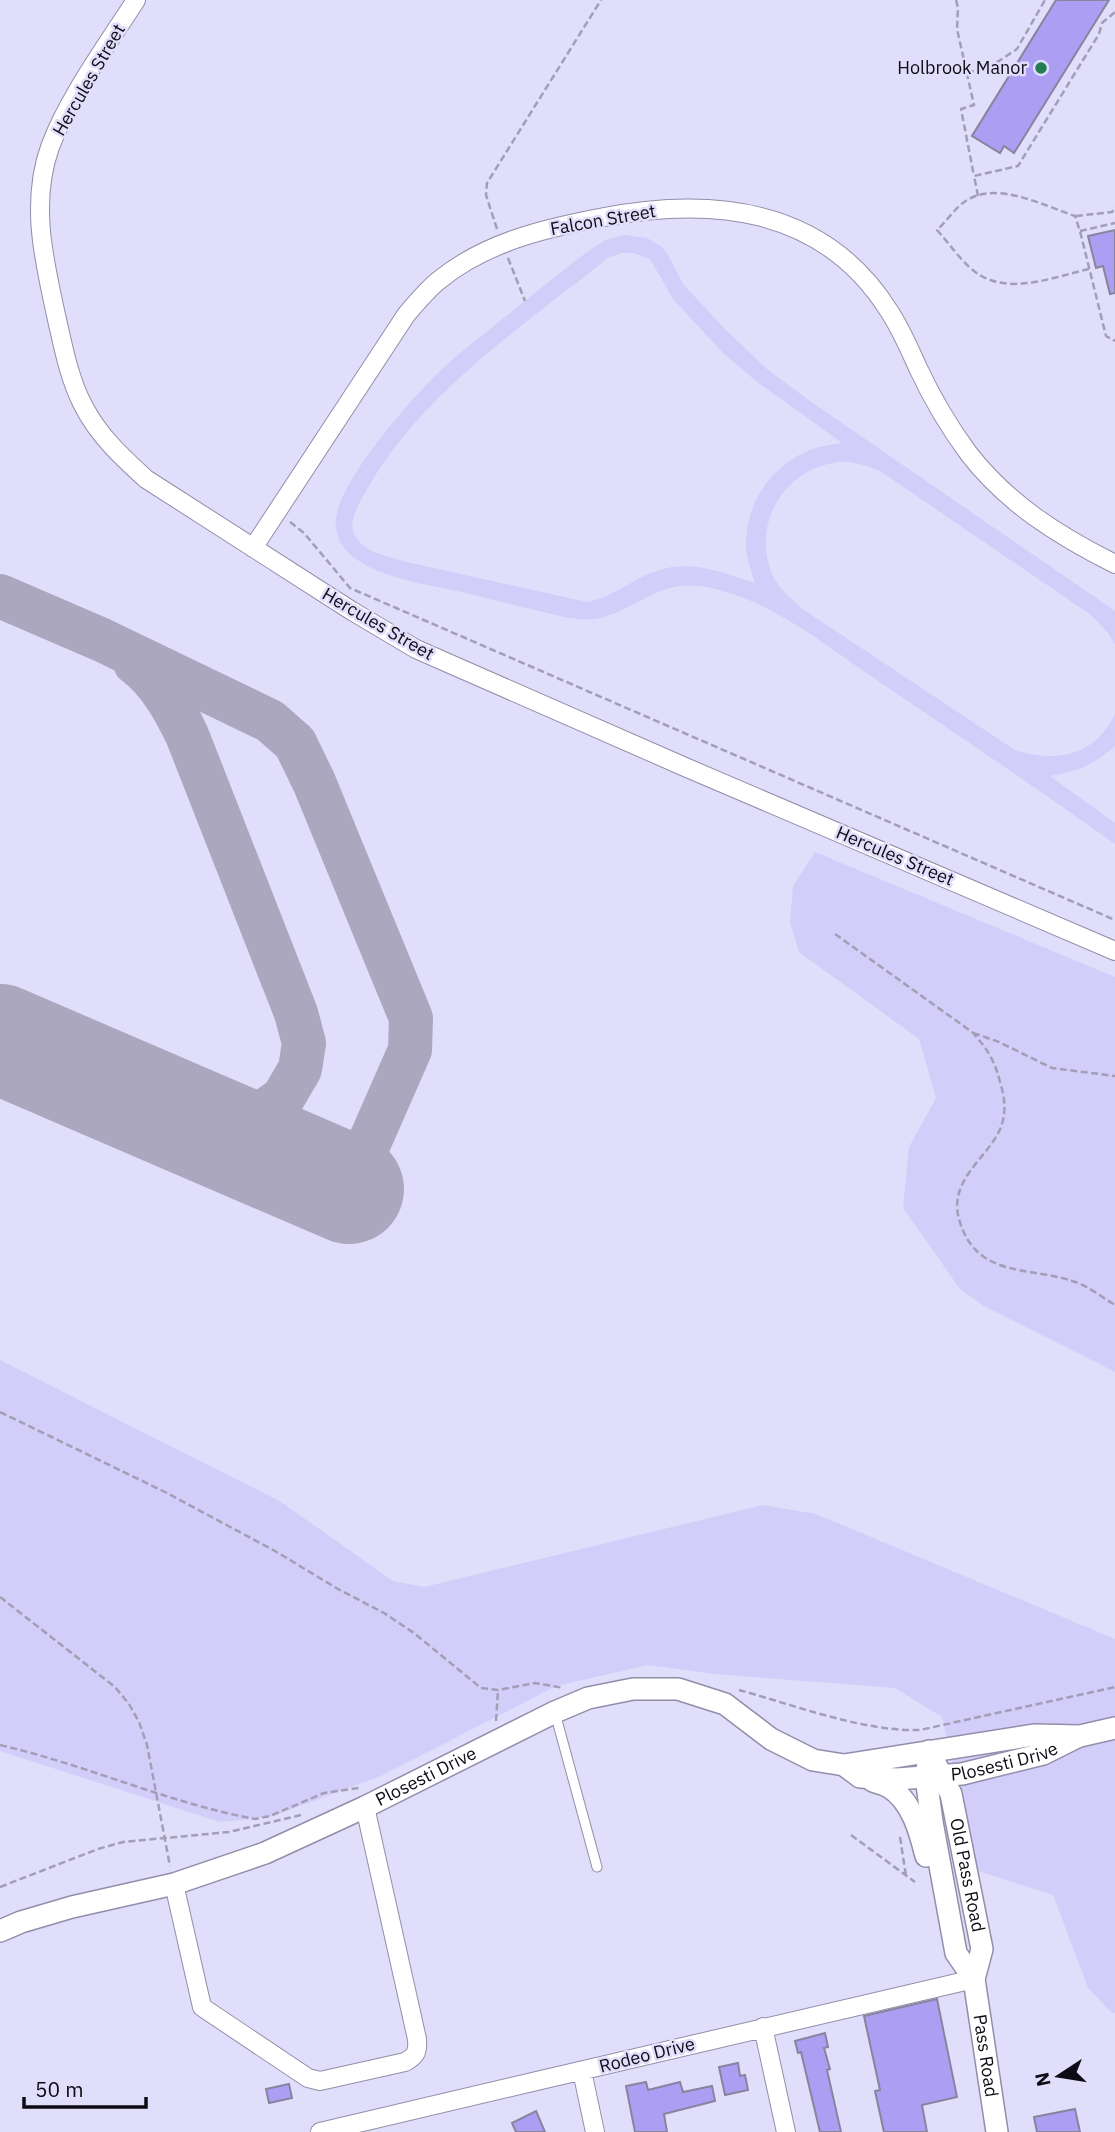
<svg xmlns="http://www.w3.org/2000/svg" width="1115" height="2132" viewBox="0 0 1115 2132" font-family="'IBM Plex Sans',sans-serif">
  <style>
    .green { fill: #d3cdfa; fill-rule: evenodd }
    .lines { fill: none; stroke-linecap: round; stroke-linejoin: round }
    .taxiway { stroke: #aaa7bf; stroke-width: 44 }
    .runway { stroke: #aaa7bf; stroke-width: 110 }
    .building { fill: #ac9ff3; stroke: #87849e; stroke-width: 2 }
    .service-casing { stroke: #918ea9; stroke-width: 11 }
    .minor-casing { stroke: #918ea9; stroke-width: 20 }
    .tertiary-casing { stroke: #918ea9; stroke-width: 24 }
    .path { stroke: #a19eb5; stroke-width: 2.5; stroke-dasharray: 7 3.5; stroke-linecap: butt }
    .service { stroke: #fff; stroke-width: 9 }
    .minor { stroke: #fff; stroke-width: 18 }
    .tertiary { stroke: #fff; stroke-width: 21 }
    .poi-dot { fill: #257c50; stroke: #e1defb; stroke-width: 2.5 }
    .labels { text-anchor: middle; stroke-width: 5; stroke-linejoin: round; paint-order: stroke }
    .poi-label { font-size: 18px; fill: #0d0c15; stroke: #e1defb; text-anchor: end }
    .street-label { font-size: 18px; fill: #0d0c15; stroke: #e1defb }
  </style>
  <rect width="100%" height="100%" fill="#e1defb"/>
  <path class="green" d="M624,235L647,238L661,246L668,255L683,284L724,328L767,369L810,401L1115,611V645L1108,633L1091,615L880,471C867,466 853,461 838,462C784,469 750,525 773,576C779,589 791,598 801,608L1015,750C1056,764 1096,755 1115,714V746C1095,764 1076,772 1050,776L1115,823V844C1039,790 961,737 884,685C828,648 767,595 699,586C657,581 637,609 600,618C588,621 576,619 564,617C531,609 498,601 466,593C431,585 379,579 351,555C340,547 334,531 336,518C341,479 410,400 439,372C458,353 480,338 500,321C529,298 558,274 587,252L605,240ZM622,253H633L650,259L673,299L723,353L756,381L842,443C831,445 820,446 810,450C767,467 741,511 747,556C749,565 752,574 755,583C714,570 685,556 642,577C623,587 608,598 587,602L407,562C390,557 365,553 355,536C347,522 359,504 366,491C421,393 522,327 608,258Z
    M815,852L1115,977V1372L984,1306L960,1289L903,1208L909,1147L936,1098L919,1039L799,952L790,923L793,886Z
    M0,1360L281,1502L393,1581L424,1587L763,1505L816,1514L1115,1639V2013H1112L1088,1988L1053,1895L975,1870L942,1717L895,1688L715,1674L648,1665L556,1686L381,1776L270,1817L220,1822L0,1751Z"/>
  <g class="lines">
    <path class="taxiway" d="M0,596L102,640L270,721L295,743L314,782L411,1018L410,1050L349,1189
      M135,663C159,681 174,708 187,735L296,1013L304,1043L300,1069L283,1098L259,1115L232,1125L197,1122"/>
    <path class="runway" d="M0,1039L349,1189"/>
  </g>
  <path class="building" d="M1056,0H1109L1014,153L1004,146L1000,153L972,136Z
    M1115,230V293L1110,294L1103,266L1096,268L1088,236Z
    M937,1999L957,2097L922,2105L927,2132H884L875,2091L880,2090L864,2016Z
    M825,2033L828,2047L824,2048L830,2069L827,2070L841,2132H820L801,2052L798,2053L795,2041Z
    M738,2063L740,2076L745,2075L748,2090L725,2095L719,2067Z
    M646,2082L648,2090L680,2082L683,2092L712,2086L715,2101L664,2114L667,2132H635L626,2086Z
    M289,2084L292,2098L269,2103L266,2089Z
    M1075,2109L1080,2132H1037L1034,2117Z
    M536,2111L545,2132H516L512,2123Z"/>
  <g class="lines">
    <defs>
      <path id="service" d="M555,1713L597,1867"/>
      <path id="minor" d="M136,0C107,45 68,98 50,147C30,203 44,260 56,315C63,346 69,379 84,407C99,436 122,457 146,479L352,611L416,649L685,767L1115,951
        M253,548L406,315C416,303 426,291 438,281C484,243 542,229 599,218C711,196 823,206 889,311C901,329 909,348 918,368C932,398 949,427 969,454C1008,504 1059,536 1115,564
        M174,1884L202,2007L308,2078L320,2081L405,2062C416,2056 418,2052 417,2039L365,1807
        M763,2027L786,2132
        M582,2071L595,2132
        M320,2132C538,2081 755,2029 974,1979"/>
      <g id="tertiary">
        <path id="s1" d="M929,1751L951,1794L982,1949L974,1979L997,2132"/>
        <path d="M928,1763L926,1777L932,1822L956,1953L974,1979"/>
        <path id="s2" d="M844,1765L860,1777L897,1779L962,1774L1043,1754L1077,1737"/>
        <path d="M873,1781C878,1783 884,1784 889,1787C912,1801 920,1832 926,1856"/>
        <path id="s3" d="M0,1931L21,1922L72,1907L174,1884L265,1853L365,1807L555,1712L588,1698L633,1689H678L725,1704L771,1739L813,1760L844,1765L1034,1735L1080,1736L1115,1728"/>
      </g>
    </defs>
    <use href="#service" class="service-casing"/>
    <use href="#minor" class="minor-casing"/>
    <use href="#tertiary" class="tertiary-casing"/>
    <path class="path" d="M956,0L958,8L957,29L974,105L961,109L974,176
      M967,73L993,65L1017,49L1045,0
      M978,196L974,176L1018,166L1099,34L1102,23L1115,12
      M1076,216L1112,212L1115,207
      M497,229L486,195L487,183L601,0
      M1080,231L1115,223
      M508,258L525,301
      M1089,269C1053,277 1007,297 974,271C960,260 949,243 937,230C947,221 957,205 969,199C999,182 1045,206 1075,216L1080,231L1106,336L1115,341
      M290,522L304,533L350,588L1115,920
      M835,934L972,1032C987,1048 995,1061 1000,1082C1004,1094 1006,1108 1003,1120C996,1154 947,1176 959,1219C976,1281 1033,1265 1078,1283C1091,1288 1103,1298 1115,1305
      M973,1033L999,1042L1052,1068L1115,1076
      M0,1412L165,1492L275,1551L338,1589L384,1613L414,1633L481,1688L498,1690L535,1683L564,1688
      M0,1597L115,1687L129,1704L139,1722L147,1745L170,1866
      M739,1690C794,1705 864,1732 920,1730L1115,1687
      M496,1721L498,1690
      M0,1745C87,1765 168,1803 255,1819L270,1816L324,1793L359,1788
      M851,1835L915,1882
      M900,1837L906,1876
      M0,1887L98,1849L123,1842L229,1832L301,1815"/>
    <use href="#service" class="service"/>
    <use href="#minor" class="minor"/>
    <use href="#tertiary" class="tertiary"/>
  </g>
  <circle class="poi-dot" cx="1041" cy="68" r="7"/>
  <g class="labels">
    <g class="poi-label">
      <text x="1027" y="74">Holbrook Manor</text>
    </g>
    <g class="street-label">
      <text transform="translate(89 80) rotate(-60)" y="6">Hercules Street</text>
      <text transform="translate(603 220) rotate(-10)" y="6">Falcon Street</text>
      <text transform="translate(378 624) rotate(30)" y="6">Hercules Street</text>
      <text transform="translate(895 856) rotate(23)" y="6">Hercules Street</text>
      <text dy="6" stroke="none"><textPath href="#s2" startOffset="166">Plosesti Drive</textPath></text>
      <text dy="6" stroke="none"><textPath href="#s3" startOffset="455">Plosesti Drive</textPath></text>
      <text dy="6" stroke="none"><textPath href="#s1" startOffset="131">Old Pass Road</textPath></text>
      <text transform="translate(647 2055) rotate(-14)" y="6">Rodeo Drive</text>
      <text dy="6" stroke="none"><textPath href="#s1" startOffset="315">Pass Road</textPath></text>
    </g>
  </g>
  <g transform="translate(1059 2076) rotate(258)" stroke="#e1defb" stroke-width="5" paint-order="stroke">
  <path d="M0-5L12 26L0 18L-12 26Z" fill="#0d0c15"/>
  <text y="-10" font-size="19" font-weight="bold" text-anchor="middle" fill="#0d0c15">N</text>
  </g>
  <path d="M24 2097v10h122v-10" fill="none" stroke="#0d0c15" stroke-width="3.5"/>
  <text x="35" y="2097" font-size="21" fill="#0d0c15" stroke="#e1defb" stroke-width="5" paint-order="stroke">50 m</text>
</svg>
